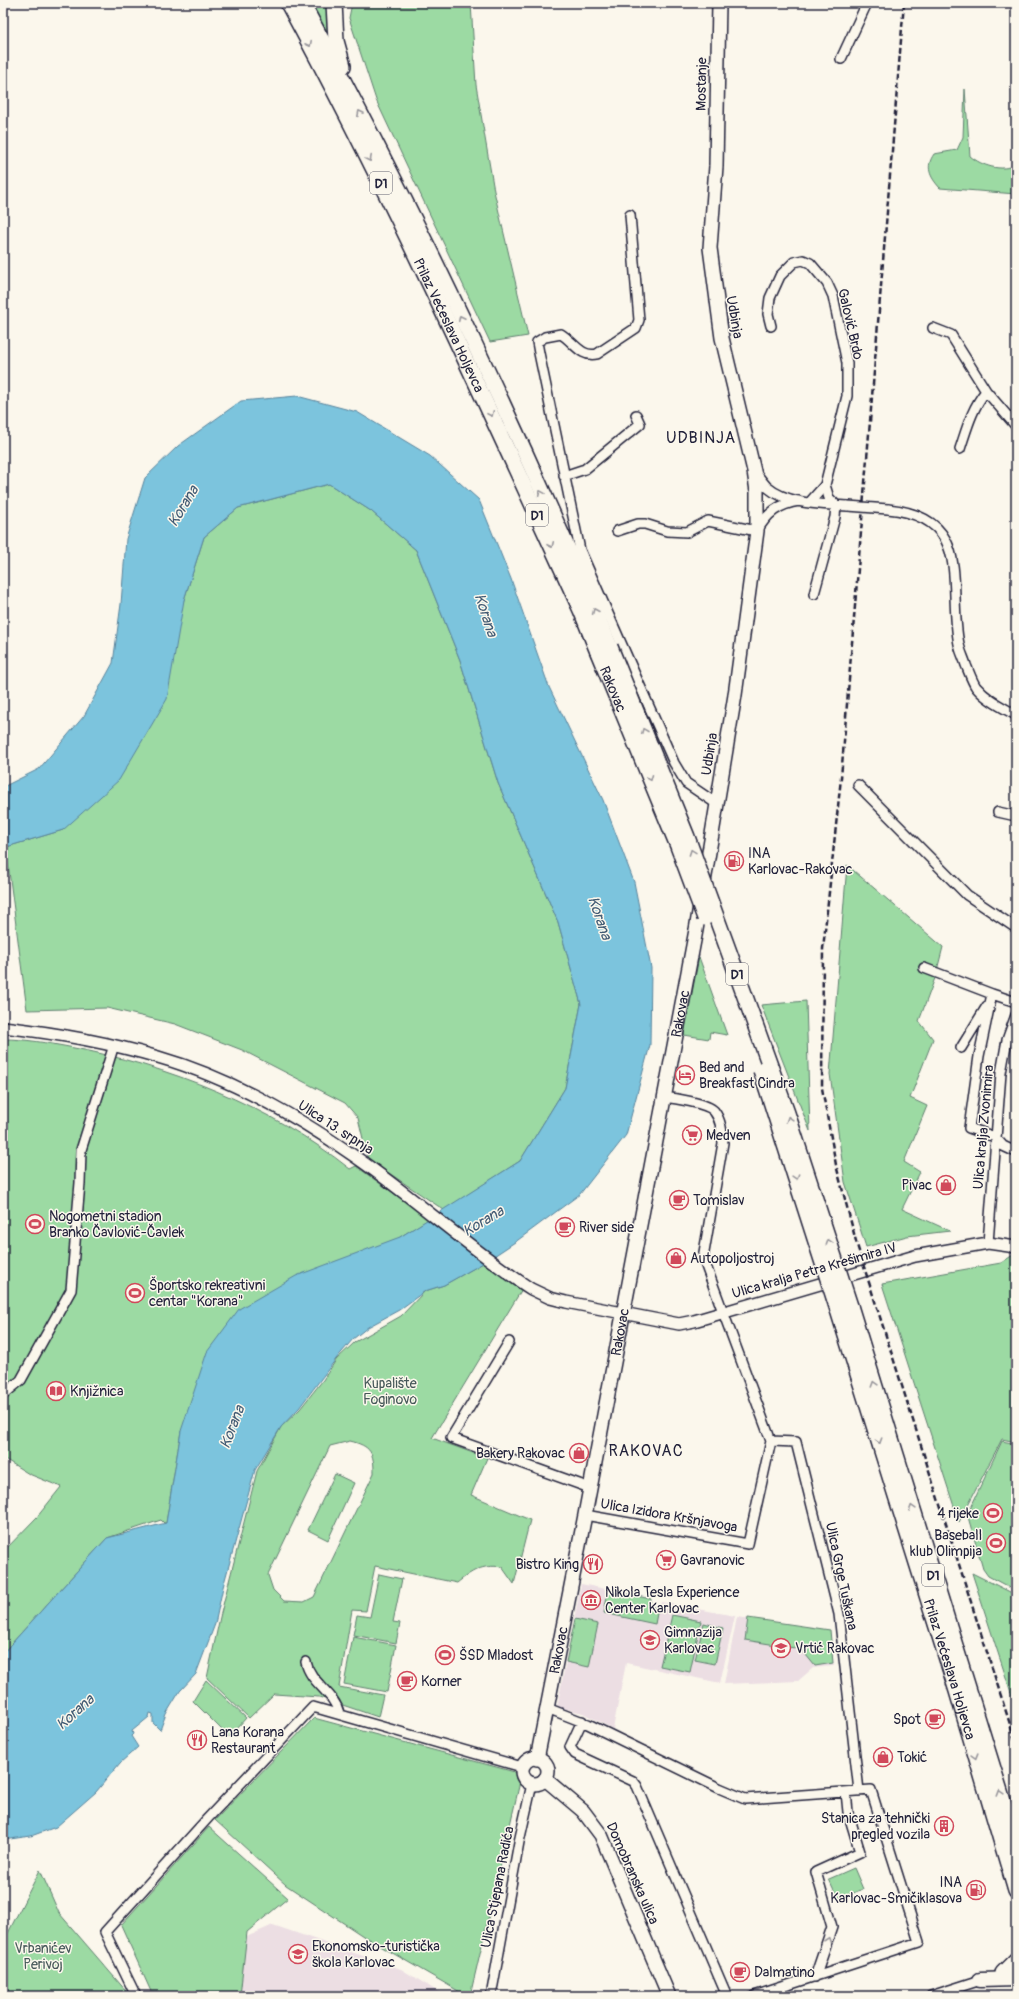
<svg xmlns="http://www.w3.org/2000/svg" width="1019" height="1999" viewBox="0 0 1019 1999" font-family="Pangolin,sans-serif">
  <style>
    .built { fill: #ecdee3 }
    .green { fill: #9cdaa3; stroke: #5f7e6f; fill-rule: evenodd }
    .water { fill: #7cc4dd; stroke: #58839c }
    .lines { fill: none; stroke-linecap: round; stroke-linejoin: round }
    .minor-casing { stroke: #22223b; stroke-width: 12 }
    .tertiary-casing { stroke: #22223b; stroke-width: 14 }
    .secondary-casing { stroke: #22223b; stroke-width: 16 }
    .primary-casing { stroke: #22223b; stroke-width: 17 }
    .trunk-casing { stroke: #22223b; stroke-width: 18 }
    .minor { stroke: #fbf7ec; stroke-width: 9 }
    .tertiary { stroke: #fbf7ec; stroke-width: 11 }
    .secondary { stroke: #fbf7ec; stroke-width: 13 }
    .primary { stroke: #fbf7ec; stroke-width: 14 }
    .trunk { stroke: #fbf7ec; stroke-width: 15 }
    .rail { stroke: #22223b; stroke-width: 2.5; stroke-dasharray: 6 3; stroke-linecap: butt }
    .minor-bridge-casing { stroke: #22223b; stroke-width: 12; stroke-linecap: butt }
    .trunk-bridge-casing { stroke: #22223b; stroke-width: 18; stroke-linecap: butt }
    .minor-bridge { stroke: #fbf7ec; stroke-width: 9 }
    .trunk-bridge { stroke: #fbf7ec; stroke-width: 15 }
    .oneway { stroke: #99979c }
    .labels { text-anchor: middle; stroke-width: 3; stroke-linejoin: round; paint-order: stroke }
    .shield { fill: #fbf7ec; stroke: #636270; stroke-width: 1 }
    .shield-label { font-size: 13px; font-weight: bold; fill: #22223b }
    .street-label { font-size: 14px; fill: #22223b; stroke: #fbf7ec }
    .poi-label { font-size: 14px; fill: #22223b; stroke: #fbf7ec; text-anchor: start }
    .park-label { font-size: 14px; fill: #47595a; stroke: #fbf7ec }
    .water-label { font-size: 15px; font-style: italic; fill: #425b74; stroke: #fbf7ec }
    .quarter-label { font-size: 16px; letter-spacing: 1px; fill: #22223b; stroke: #fbf7ec }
  </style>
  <rect width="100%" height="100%" fill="#fbf7ec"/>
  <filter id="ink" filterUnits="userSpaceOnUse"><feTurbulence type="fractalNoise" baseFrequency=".025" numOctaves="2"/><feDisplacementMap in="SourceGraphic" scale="8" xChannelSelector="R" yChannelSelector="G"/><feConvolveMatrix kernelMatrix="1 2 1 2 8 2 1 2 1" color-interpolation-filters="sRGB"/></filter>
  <g filter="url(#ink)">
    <path class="built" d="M581,1584L650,1598L648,1606L659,1608L661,1602L735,1616L720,1683L626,1663L613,1729L583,1713L557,1707Z
      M737,1617L830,1630L834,1666L813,1668L798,1681L724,1684Z
      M273,1925L401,1969L445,1996H234L242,1939Z"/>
    <path class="green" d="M309,3H328V38Z
      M352,3H471L476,85L494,191L528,336L490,342L376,100L349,18Z
      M965,89L970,156C982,166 1001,172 1016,165V194L940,188C930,177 925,167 934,154L957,150L963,137Z
      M329,484L371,511L416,550L460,660L498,783L558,922L581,1004L565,1088L520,1161L444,1210L368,1159L358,1118L345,1103L242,1050L175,1024L107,1008L27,1010L7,856H3V848L63,830L184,600L204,537L238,508Z
      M847,865L943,947L935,978L919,1021L933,1039L910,1098L927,1106L904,1162L920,1172L902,1209L950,1231L907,1236L866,1247L845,1182L830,1074Z
      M699,957L727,1035L710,1032L709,1039L684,1035Z
      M806,1001L810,1131L761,1005Z
      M3,1039C25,1039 48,1043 69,1047C167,1065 271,1106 350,1169L356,1166L429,1219L400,1237L181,1431L166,1523H164L161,1520L107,1538L3,1653V1552L37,1517L61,1487L29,1474L3,1458Z
      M1016,1253V1442L1002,1439L959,1522L882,1284L1001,1263Z
      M485,1262L522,1289L432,1438L487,1458L471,1495L530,1520L514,1584L502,1567C482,1564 472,1571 457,1583L375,1566L366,1611L352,1610L339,1687L383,1695L378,1717L319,1697L274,1694L249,1718L207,1678L220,1617L257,1471L281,1427L300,1409L323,1380L336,1360L355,1342L401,1316L425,1291L444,1285ZM350,1441C371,1446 374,1453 374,1473L314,1597L304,1602L284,1601L273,1590L268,1575L330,1446Z
      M1002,1441L1016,1444V1591L988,1576L983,1569L968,1517L970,1509Z
      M335,1474L354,1483L328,1540L308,1530Z
      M972,1573L1016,1595V1708Z
      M379,1574L402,1579L393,1622L400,1623L396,1643L353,1635L357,1615L370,1617Z
      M608,1590L651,1599L650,1606L658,1608L655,1624L604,1613Z
      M672,1615L701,1621L690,1672L660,1666Z
      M748,1618L830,1630L833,1663L815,1666L801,1649L745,1640Z
      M575,1619L598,1624L589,1667L566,1662Z
      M704,1623L723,1628L715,1664L695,1660Z
      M353,1637L396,1645L387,1692L344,1684Z
      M206,1680L246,1718L229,1737L193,1701Z
      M314,1718L511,1771L519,1774L520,1782L470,1996H467L363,1936L286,1885L215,1820Z
      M209,1827L288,1898L247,1932L240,1996H153L121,1925Z
      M854,1868L863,1889L838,1899L829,1879Z
      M40,1870L59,1913L127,1992L118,1996H3V1943Z"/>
    <path class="water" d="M297,396L357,412L430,456L479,500L511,579L549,687L603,800L634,882L651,968L650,1045L626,1135L580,1194L518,1240L485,1262L444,1285L425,1291L399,1310L368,1327L353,1339L336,1359L299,1408L281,1427L255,1470L223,1587L215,1624L196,1674L180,1691L166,1714L160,1730L153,1723V1714L150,1713L149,1717L132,1731L133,1734L131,1736L138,1747L120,1763L96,1792L56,1827L31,1836L3,1840V1653L107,1538L166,1523L181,1431L207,1352L239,1309L296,1276L400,1237L520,1161L565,1088L581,1004L558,922L498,783L460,660L416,550L371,511L329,484L238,508L204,537L184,600L167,699L119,780L63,830L3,848V787L39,769L84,716L113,663L121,604L126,539L145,478L178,446L241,401Z"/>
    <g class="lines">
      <defs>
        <path id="minor" d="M841,59L867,3
          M630,215L639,320L636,328L597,354C581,358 574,342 561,334L545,337L537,342L539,353L580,550L674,763L686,783L717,804
          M771,326L768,314L770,298L780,276L794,262L803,260L810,263L827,283L833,296L847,363V396L825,485L810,502
          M933,328L951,335L986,391L1016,426
          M960,449C967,428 972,408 986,391
          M755,472C759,477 763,483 767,487C788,505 822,504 848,506
          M564,476L585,469L640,424L636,415
          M888,509C975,518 947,584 959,644C960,651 964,658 966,665C969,672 972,681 976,687C987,700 1002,707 1016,715
          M617,531L638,524H645L667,531L687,532L708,521L757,531C767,513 779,504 799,501
          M814,594L835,517L836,505L829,498L825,485
          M858,785L967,895L1016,928
          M998,812L1016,816
          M924,968L992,994
          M1016,1002L992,994L979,1056L969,1128L995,1137L1003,1146L1016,1152
          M961,1048L987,1006
          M988,1243L1001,1073L1007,1040L1016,1015
          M509,1342L451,1438L590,1488
          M3,1395L21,1380L71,1290L80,1183L81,1150L114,1045
          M771,1441L796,1442L839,1614L859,1791
          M585,1515L748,1544L771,1441L703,1258L723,1143C722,1131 721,1120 714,1111C707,1103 673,1098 663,1097
          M306,1662C310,1683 334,1692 339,1713
          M547,1708L588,1724L719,1788L745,1799L871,1790L919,1942L770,1991L772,1996
          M582,1721L570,1747L575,1754L633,1781L637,1786L727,1996
          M815,1977L832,1927L816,1872L860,1852L848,1812L846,1792
          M136,1996L105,1932L208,1818L313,1707L522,1767
          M491,1996L519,1842L532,1784
          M754,1996L770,1991
          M931,1996L984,1979"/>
        <path id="tertiary" d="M3,1027C55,1033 107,1042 158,1057C228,1077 297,1116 357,1158C416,1199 470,1249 531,1289L550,1298L566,1302L679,1324L694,1321L915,1256L988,1243L1016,1247"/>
        <g id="secondary">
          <circle cx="535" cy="1771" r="13"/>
          <path id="s1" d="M537,1759L585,1515L696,930L717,804L735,695L757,531V491L754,471L722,338L710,248L716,166L719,3"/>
          <path d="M545,1779L583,1811L601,1835L669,1996"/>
        </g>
        <path id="primary" d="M980,1980L1016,1979"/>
        <g id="trunk">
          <path id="s2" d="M288,3C395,201 487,406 581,610L598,652"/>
          <path d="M302,3C415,213 518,428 610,647"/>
          <path d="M334,3L336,41L343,66"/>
          <path d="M850,1306L1016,1843"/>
          <path id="s3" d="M838,1310L957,1691L1016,1891"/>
          <path d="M1003,1973L1016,1960"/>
        </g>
      </defs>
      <use href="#minor" class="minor-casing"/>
      <use href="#tertiary" class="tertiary-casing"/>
      <use href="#secondary" class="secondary-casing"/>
      <use href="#primary" class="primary-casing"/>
      <use href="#trunk" class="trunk-casing"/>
      <use href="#minor" class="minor"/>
      <use href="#tertiary" class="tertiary"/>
      <use href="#secondary" class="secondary"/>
      <use href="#primary" class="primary"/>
      <use href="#trunk" class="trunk"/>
      <path class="rail" d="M904,3L841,778L823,949L822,1088L836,1165L857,1245L1016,1743"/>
      <defs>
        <path id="minor-bridge" d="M848,506L888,509"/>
        <g id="trunk-bridge">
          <path d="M610,647L687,837L729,952L787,1113L850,1306"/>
          <path id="s4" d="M598,652L678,846L705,918"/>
          <path d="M761,1070L838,1310"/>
        </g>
      </defs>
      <use href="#minor-bridge" class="minor-bridge-casing"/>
      <use href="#trunk-bridge" class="trunk-bridge-casing"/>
      <use href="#minor-bridge" class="minor-bridge"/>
      <use href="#trunk-bridge" class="trunk-bridge"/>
    </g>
    <defs><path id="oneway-chevron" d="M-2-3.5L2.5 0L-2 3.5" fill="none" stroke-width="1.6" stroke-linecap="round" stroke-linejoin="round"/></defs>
    <g class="oneway">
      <use href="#oneway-chevron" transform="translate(309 44) rotate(63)"/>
      <use href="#oneway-chevron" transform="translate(360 113) rotate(-117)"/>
      <use href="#oneway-chevron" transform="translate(369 159) rotate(63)"/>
      <use href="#oneway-chevron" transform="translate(461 318) rotate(-116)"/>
      <use href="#oneway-chevron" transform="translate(491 414) rotate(65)"/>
      <use href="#oneway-chevron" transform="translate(541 493) rotate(-114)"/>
      <use href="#oneway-chevron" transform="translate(551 545) rotate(65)"/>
      <use href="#oneway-chevron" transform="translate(595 611) rotate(-113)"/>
      <use href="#oneway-chevron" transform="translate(644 731) rotate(-112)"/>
      <use href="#oneway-chevron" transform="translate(650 778) rotate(68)"/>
      <use href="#oneway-chevron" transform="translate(692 852) rotate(-110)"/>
      <use href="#oneway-chevron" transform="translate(789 1119) rotate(-108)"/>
      <use href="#oneway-chevron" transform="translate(796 1177) rotate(72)"/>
      <use href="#oneway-chevron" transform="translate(829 1242) rotate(-108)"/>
      <use href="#oneway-chevron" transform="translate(874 1384) rotate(-107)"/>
      <use href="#oneway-chevron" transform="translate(879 1441) rotate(73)"/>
      <use href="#oneway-chevron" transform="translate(912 1508) rotate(-107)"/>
      <use href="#oneway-chevron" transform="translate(975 1756) rotate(74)"/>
      <use href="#oneway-chevron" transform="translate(1000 1793) rotate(-107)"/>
      <use href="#oneway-chevron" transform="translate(828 1940) rotate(-71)"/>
    </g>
  </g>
  <defs>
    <symbol id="fuel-ring" viewBox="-11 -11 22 22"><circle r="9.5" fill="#fbf7ec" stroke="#d1495b" stroke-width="1.5"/><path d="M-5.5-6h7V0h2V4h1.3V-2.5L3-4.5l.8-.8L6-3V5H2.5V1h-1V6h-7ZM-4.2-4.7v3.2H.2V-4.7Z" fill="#d1495b"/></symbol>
    <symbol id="hotel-ring" viewBox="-11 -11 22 22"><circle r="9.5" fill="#fbf7ec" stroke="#d1495b" stroke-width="1.5"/><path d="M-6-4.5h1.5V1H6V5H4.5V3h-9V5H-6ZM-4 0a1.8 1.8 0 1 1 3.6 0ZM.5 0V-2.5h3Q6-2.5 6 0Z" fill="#d1495b"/></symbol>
    <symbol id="supermarket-ring" viewBox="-11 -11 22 22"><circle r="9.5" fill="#fbf7ec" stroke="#d1495b" stroke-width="1.5"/><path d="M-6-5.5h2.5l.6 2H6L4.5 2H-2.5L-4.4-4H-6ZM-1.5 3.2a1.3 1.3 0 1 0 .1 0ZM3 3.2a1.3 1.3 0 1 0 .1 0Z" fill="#d1495b"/></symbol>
    <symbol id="shop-ring" viewBox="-11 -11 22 22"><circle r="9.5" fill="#fbf7ec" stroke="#d1495b" stroke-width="1.5"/><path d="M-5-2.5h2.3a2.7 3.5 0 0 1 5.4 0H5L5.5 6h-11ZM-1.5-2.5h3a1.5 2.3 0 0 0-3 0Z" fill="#d1495b"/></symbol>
    <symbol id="cafe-ring" viewBox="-11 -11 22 22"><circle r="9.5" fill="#fbf7ec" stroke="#d1495b" stroke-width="1.5"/><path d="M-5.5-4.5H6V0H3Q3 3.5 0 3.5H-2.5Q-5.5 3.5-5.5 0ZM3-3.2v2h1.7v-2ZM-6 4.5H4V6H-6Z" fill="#d1495b"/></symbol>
    <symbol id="stadium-ring" viewBox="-11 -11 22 22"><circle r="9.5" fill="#fbf7ec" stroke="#d1495b" stroke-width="1.5"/><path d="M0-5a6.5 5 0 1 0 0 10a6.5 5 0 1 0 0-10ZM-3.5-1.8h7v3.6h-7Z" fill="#d1495b"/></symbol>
    <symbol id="library-ring" viewBox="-11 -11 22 22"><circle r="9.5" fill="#fbf7ec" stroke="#d1495b" stroke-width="1.5"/><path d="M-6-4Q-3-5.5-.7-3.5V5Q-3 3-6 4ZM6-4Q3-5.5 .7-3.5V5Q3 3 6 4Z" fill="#d1495b"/></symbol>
    <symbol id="restaurant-ring" viewBox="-11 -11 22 22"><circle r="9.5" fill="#fbf7ec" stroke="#d1495b" stroke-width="1.5"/><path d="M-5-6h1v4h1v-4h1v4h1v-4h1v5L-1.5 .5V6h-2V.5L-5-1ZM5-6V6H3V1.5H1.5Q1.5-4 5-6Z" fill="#d1495b"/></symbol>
    <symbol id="museum-ring" viewBox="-11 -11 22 22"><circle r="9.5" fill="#fbf7ec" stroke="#d1495b" stroke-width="1.5"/><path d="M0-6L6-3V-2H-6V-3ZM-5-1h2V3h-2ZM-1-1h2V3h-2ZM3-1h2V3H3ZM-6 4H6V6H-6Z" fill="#d1495b"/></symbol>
    <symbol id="school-ring" viewBox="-11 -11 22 22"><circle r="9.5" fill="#fbf7ec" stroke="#d1495b" stroke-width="1.5"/><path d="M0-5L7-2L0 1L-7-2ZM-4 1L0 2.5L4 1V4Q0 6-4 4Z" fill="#d1495b"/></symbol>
    <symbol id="building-ring" viewBox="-11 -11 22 22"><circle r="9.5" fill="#fbf7ec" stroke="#d1495b" stroke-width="1.5"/><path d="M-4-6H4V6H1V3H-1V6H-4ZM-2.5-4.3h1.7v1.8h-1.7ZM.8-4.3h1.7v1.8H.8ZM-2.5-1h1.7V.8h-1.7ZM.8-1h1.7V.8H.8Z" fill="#d1495b"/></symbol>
  </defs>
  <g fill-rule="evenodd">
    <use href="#fuel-ring" x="723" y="850" width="22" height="22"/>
    <use href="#hotel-ring" x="674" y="1064" width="22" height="22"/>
    <use href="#supermarket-ring" x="681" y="1124" width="22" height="22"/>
    <use href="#shop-ring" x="935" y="1174" width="22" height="22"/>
    <use href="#cafe-ring" x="668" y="1189" width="22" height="22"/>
    <use href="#stadium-ring" x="24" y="1213" width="22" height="22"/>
    <use href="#cafe-ring" x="554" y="1216" width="22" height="22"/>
    <use href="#shop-ring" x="665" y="1247" width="22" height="22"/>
    <use href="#stadium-ring" x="124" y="1282" width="22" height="22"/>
    <use href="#library-ring" x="45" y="1380" width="22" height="22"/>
    <use href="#shop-ring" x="568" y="1442" width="22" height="22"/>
    <use href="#stadium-ring" x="982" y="1502" width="22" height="22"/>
    <use href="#stadium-ring" x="985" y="1532" width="22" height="22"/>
    <use href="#supermarket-ring" x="655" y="1549" width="22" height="22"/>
    <use href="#restaurant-ring" x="582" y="1553" width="22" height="22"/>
    <use href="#museum-ring" x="580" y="1589" width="22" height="22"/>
    <use href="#school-ring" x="639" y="1629" width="22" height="22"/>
    <use href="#school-ring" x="770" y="1637" width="22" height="22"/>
    <use href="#stadium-ring" x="434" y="1644" width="22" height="22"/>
    <use href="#cafe-ring" x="396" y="1670" width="22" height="22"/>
    <use href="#cafe-ring" x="924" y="1708" width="22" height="22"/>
    <use href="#restaurant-ring" x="186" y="1729" width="22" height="22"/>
    <use href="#shop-ring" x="872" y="1746" width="22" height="22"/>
    <use href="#building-ring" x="933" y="1815" width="22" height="22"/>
    <use href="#fuel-ring" x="965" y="1879" width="22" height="22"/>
    <use href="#school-ring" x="287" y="1943" width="22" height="22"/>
    <use href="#cafe-ring" x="729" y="1961" width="22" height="22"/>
  </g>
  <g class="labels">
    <g class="shield">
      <rect x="370" y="172" width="22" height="22" rx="3"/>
      <rect x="526" y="504" width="22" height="22" rx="3"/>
      <rect x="726" y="963" width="22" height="22" rx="3"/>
      <rect x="922" y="1564" width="22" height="22" rx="3"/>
    </g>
    <g class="shield-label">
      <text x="381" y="188">D1</text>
      <text x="537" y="520">D1</text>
      <text x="737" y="979">D1</text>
      <text x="933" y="1580">D1</text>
    </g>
    <g class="street-label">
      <text transform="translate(701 84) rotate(-89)" y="5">Mostanje</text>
      <text transform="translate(735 317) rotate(80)" y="5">Udbinja</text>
      <text transform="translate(851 324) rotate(77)" y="5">Galović Brdo</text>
      <text dy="5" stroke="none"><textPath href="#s2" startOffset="360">Prilaz Većeslava Holjevca</textPath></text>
      <text dy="5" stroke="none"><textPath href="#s4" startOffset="40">Rakovac</textPath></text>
      <text transform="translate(709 754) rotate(-81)" y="5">Udbinja</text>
      <text dy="5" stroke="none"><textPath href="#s1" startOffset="759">Rakovac</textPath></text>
      <text transform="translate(336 1127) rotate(33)" y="5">Ulica 13. srpnja</text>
      <text transform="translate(983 1127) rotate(-85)" y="5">Ulica kralja Zvonimira</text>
      <text transform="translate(814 1270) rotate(-16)" y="5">Ulica kralja Petra Krešimira IV</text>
      <text dy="5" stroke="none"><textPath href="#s1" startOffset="435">Rakovac</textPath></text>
      <text transform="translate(669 1515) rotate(10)" y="5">Ulica Izidora Kršnjavoga</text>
      <text transform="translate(842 1576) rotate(78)" y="5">Ulica Grge Tuškana</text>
      <text dy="5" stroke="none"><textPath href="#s1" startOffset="111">Rakovac</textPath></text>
      <text dy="5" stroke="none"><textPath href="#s3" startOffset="376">Prilaz Većeslava Holjevca</textPath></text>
      <text transform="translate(633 1873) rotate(66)" y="5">Domobranska ulica</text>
      <text transform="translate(497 1887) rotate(-79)" y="5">Ulica Stjepana Radića</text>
    </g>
    <g class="poi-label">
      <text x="748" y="858">INA<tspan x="748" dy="16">Karlovac-Rakovac</tspan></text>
      <text x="699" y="1072">Bed and<tspan x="699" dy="16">Breakfast Cindra</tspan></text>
      <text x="706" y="1140">Medven</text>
      <text x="932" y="1190" text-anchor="end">Pivac</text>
      <text x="693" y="1205">Tomislav</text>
      <text x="49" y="1221">Nogometni stadion<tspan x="49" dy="16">Branko Čavlović-Čavlek</tspan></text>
      <text x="579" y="1232">River side</text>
      <text x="690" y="1263">Autopoljostroj</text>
      <text x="149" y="1290">Športsko rekreativni<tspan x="149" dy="16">centar "Korana"</tspan></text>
      <text x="70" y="1396">Knjižnica</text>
      <text x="565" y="1458" text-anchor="end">Bakery Rakovac</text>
      <text x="979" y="1518" text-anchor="end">4 rijeke</text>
      <text x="982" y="1540" text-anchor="end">Baseball<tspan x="982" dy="16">klub Olimpija</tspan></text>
      <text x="680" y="1565">Gavranovic</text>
      <text x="579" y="1569" text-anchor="end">Bistro King</text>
      <text x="605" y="1597">Nikola Tesla Experience<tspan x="605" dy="16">Center Karlovac</tspan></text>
      <text x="664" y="1637">Gimnazija<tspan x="664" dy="16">Karlovac</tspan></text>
      <text x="795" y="1653">Vrtić Rakovac</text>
      <text x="459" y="1660">ŠSD Mladost</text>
      <text x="421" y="1686">Korner</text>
      <text x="921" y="1724" text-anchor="end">Spot</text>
      <text x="211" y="1737">Lana Korana<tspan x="211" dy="16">Restaurant</tspan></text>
      <text x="897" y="1762">Tokić</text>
      <text x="930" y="1823" text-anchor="end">Stanica za tehnički<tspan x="930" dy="16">pregled vozila</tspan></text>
      <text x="962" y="1887" text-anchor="end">INA<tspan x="962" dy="16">Karlovac-Smičiklasova</tspan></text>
      <text x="312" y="1951">Ekonomsko-turistička<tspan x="312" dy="16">škola Karlovac</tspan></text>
      <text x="754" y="1977">Dalmatino</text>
    </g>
    <g class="park-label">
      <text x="390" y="1388">Kupalište<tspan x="390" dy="16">Foginovo</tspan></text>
      <text x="43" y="1953">Vrbanićev<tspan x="43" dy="16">Perivoj</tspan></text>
    </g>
    <g class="water-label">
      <text transform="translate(183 506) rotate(-59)" y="5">Korana</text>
      <text transform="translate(486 615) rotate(72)" y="5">Korana</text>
      <text transform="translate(600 918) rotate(71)" y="5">Korana</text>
      <text transform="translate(483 1221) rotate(-31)" y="5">Korana</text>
      <text transform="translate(232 1427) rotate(-69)" y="5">Korana</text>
      <text transform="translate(75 1712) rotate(-42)" y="5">Korana</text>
    </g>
    <g class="quarter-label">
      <text x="701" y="443">UDBINJA</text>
      <text x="646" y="1456">RAKOVAC</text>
    </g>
  </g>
  <rect width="1019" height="1999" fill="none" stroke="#fbf7ec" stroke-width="16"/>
  <rect x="8" y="8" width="1003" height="1983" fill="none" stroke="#22223b" stroke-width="1.5" filter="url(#ink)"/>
</svg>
